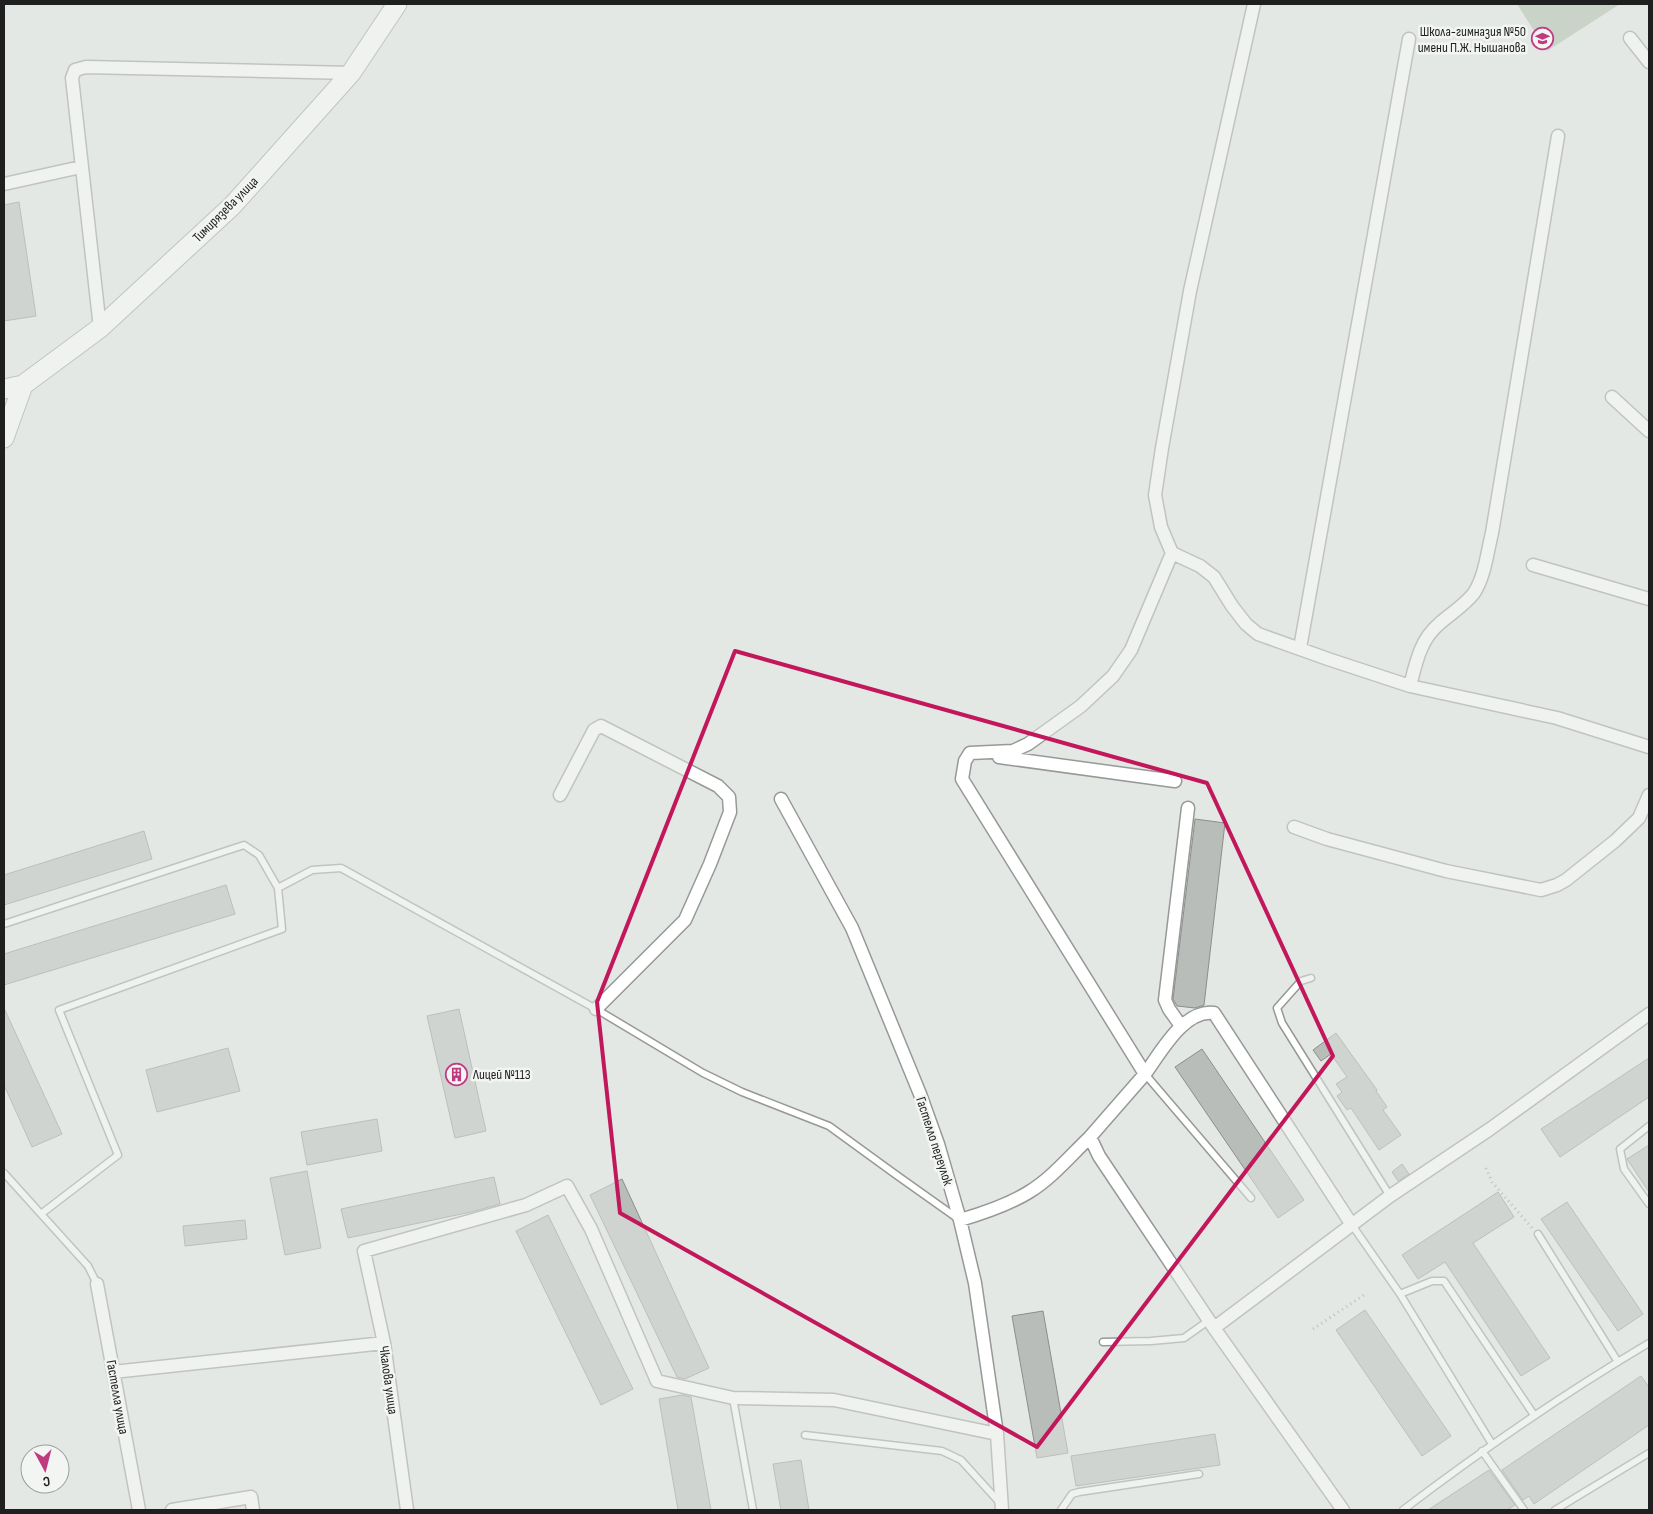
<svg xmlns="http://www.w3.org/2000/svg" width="1653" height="1514" viewBox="0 0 1653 1514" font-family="'Sofia Sans Condensed',sans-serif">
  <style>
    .garden { fill: #a8bba5 }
    .building { fill: #b9bdb9; stroke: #8b8e8b }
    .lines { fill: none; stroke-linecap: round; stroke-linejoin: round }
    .lane-casing { stroke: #969996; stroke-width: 9 }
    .street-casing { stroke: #969996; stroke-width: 15 }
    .secondary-casing { stroke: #969996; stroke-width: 21 }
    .path { stroke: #909290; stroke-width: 3; stroke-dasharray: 1 4; stroke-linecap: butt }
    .lane { stroke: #fff; stroke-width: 6 }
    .street { stroke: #fff; stroke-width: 12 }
    .secondary { stroke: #fff; stroke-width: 19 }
    .marked { fill: none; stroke: #c2185b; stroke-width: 4; stroke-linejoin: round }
    .labels { text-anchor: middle; stroke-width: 5; stroke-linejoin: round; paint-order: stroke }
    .poi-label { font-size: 14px; fill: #1e1f1e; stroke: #f2f5f1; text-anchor: end }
    .street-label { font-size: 14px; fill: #1e1f1e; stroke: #f2f5f1 }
  </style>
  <rect width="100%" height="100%" fill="#e4e8e4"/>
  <path class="garden" d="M1517,4H1620L1547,51Z"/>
  <path class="building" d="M19,202L36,316L4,321V205Z
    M1195,819L1225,823L1204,1005L1195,1008L1177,1006L1173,999Z
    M144,831L152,859L4,905V875Z
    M226,885L235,914L4,985V954Z
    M4,1008L62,1134L32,1147L4,1085Z
    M459,1009L486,1131L455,1138L427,1016Z
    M1336,1033L1377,1090L1376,1091L1387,1107L1383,1110L1401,1135L1379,1150L1351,1108L1347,1110L1337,1096L1342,1092L1336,1084L1347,1077L1331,1054L1321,1061L1313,1050Z
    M228,1048L240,1091L157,1112L146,1070Z
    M1202,1049L1304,1200L1278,1218L1175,1067Z
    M1649,1058V1097L1560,1157L1541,1129Z
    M377,1119L382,1151L307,1165L301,1132Z
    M1649,1145V1192L1627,1159Z
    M1402,1164L1409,1174L1398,1181L1392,1172Z
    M307,1171L321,1248L285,1255L270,1178Z
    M494,1177L500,1204L471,1212L348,1238L341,1209Z
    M622,1179L709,1368L685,1379L677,1377L590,1195Z
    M1498,1192L1514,1217L1473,1243L1550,1358L1521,1376L1445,1262L1418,1279L1402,1255Z
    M1567,1202L1643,1314L1618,1331L1541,1219Z
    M548,1215L633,1389L601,1405L516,1231Z
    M245,1220L247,1239L185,1246L183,1226Z
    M1365,1310L1451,1436L1422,1456L1336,1330Z
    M1043,1311L1068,1453L1037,1458L1012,1316Z
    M1641,1376L1649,1387V1425L1534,1504L1529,1496L1523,1500L1502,1470Z
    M682,1395L691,1397L711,1510H678L659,1399Z
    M1215,1434L1220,1465L1076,1486L1071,1456Z
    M801,1460L809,1510H781L773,1464Z
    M1489,1470L1515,1505L1507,1510H1428Z"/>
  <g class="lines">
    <defs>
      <path id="lane" d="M278,888L312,870L341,868L596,1009L703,1073L742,1092L829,1126L895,1174L957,1218
        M4,924L244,845L259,855L278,888L282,929L59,1010L118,1155L41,1214L4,1173
        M1311,978L1301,981L1277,1008L1282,1023L1390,1196
        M1145,1074L1251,1198
        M1649,1126L1620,1149L1624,1169L1649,1204
        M41,1214L88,1266L97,1284
        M1352,1225L1400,1294L1492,1444
        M1538,1234L1618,1362
        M1400,1294L1432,1281H1444L1534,1415
        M1103,1342L1151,1341L1184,1338L1208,1321
        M733,1398L753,1510
        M805,1435L942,1451L961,1460L1000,1503
        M1482,1451L1524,1510
        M1061,1510L1072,1494L1079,1492L1199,1474
        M1403,1510C1482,1450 1563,1394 1649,1343
        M1555,1510L1649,1453"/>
      <path id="street" d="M1630,38L1649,62
        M4,184L81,167
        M100,328L72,78L75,70L86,67L351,73
        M1612,397L1649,431
        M1172,553L1200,566L1214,577L1232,606L1246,624L1258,634L1328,659L1410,686L1557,718L1649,747
        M1533,565L1649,599
        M1300,648L1409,39
        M1410,686C1416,663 1420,640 1439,624C1450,614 1465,605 1474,593C1485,576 1487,553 1492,533L1558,136
        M999,757L1175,781
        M560,795L594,730L601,726L718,786L729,797L730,812L710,864L685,920L596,1009
        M781,799L852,928L920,1094L938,1144L960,1220L975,1283L997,1434L1002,1510
        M1294,827L1327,839L1446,871L1541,890L1557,885L1566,880L1615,841L1639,818L1649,795
        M1181,1026L1169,1009L1165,1000L1188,808
        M1145,1074C1161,1052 1184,1009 1214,1013L1352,1225
        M1090,1137L1145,1074L962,779L965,761L970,753L1013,751L1028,744L1081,706L1113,676L1131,650L1172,553L1161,527L1155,495L1162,448L1190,291L1254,4
        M960,1220C984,1213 1008,1205 1029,1192C1052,1178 1071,1155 1090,1137L1099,1156L1214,1328L1390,1196L1490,1129L1649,1014
        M97,1284L139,1510
        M1214,1328L1343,1510
        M113,1372L384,1343
        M172,1510L251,1497L253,1510
        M407,1510L384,1343L364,1251L526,1205L567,1186L591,1229L657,1381L733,1398L834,1400L997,1434"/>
      <path id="secondary" d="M4,389L23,385L100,328L232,206L351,73L397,4
        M4,438L23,385"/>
    </defs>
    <use href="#lane" class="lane-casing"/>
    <use href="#street" class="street-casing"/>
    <use href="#secondary" class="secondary-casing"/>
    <path class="path" d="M1486,1168L1492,1182L1532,1228
      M1313,1329L1364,1295"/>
    <use href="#lane" class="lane"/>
    <use href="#street" class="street"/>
    <use href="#secondary" class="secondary"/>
  </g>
  <path d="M0 0H1653V1514H0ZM735,651L1207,783L1333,1056L1037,1447L620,1213L597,1002Z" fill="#e4e8e4" fill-opacity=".55" fill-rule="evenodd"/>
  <path class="marked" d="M735,651L1207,783L1333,1056L1037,1447L620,1213L597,1002Z"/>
  <defs>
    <symbol id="school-ring" viewBox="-11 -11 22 22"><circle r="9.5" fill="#f2f5f1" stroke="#bf3b80" stroke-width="1.5"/><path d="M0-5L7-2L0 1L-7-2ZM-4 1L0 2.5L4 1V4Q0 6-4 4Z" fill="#bf3b80"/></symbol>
    <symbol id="building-ring" viewBox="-11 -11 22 22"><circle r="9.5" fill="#f2f5f1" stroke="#bf3b80" stroke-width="1.5"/><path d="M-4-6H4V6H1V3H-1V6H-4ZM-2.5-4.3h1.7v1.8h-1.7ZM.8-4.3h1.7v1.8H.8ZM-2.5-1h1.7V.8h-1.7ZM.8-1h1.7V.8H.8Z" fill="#bf3b80"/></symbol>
  </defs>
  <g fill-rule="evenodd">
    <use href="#school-ring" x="1530" y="26" width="25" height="25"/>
    <use href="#building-ring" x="444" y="1062" width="25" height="25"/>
  </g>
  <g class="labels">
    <g class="poi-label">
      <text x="1526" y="36">Школа-гимназия №50<tspan x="1526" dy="16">имени П.Ж. Нышанова</tspan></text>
      <text x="473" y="1079" text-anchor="start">Лицей №113</text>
    </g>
    <g class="street-label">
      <text transform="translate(225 209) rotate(-45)" y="5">Тимирязева улица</text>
      <text transform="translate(935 1141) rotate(72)" y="5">Гастелло переулок</text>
      <text transform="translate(389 1380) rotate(82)" y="5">Чкалова улица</text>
      <text transform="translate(118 1397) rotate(80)" y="5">Гастелла улица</text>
    </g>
  </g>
  <rect width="1653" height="1514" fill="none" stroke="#1e1f1e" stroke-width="10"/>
  <g transform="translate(45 1469) rotate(173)"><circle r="24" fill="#f2f5f1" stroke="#9d9f9d"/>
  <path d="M0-4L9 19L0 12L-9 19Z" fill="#bf3b80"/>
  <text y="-8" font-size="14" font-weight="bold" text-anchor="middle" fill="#1e1f1e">С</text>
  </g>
</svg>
